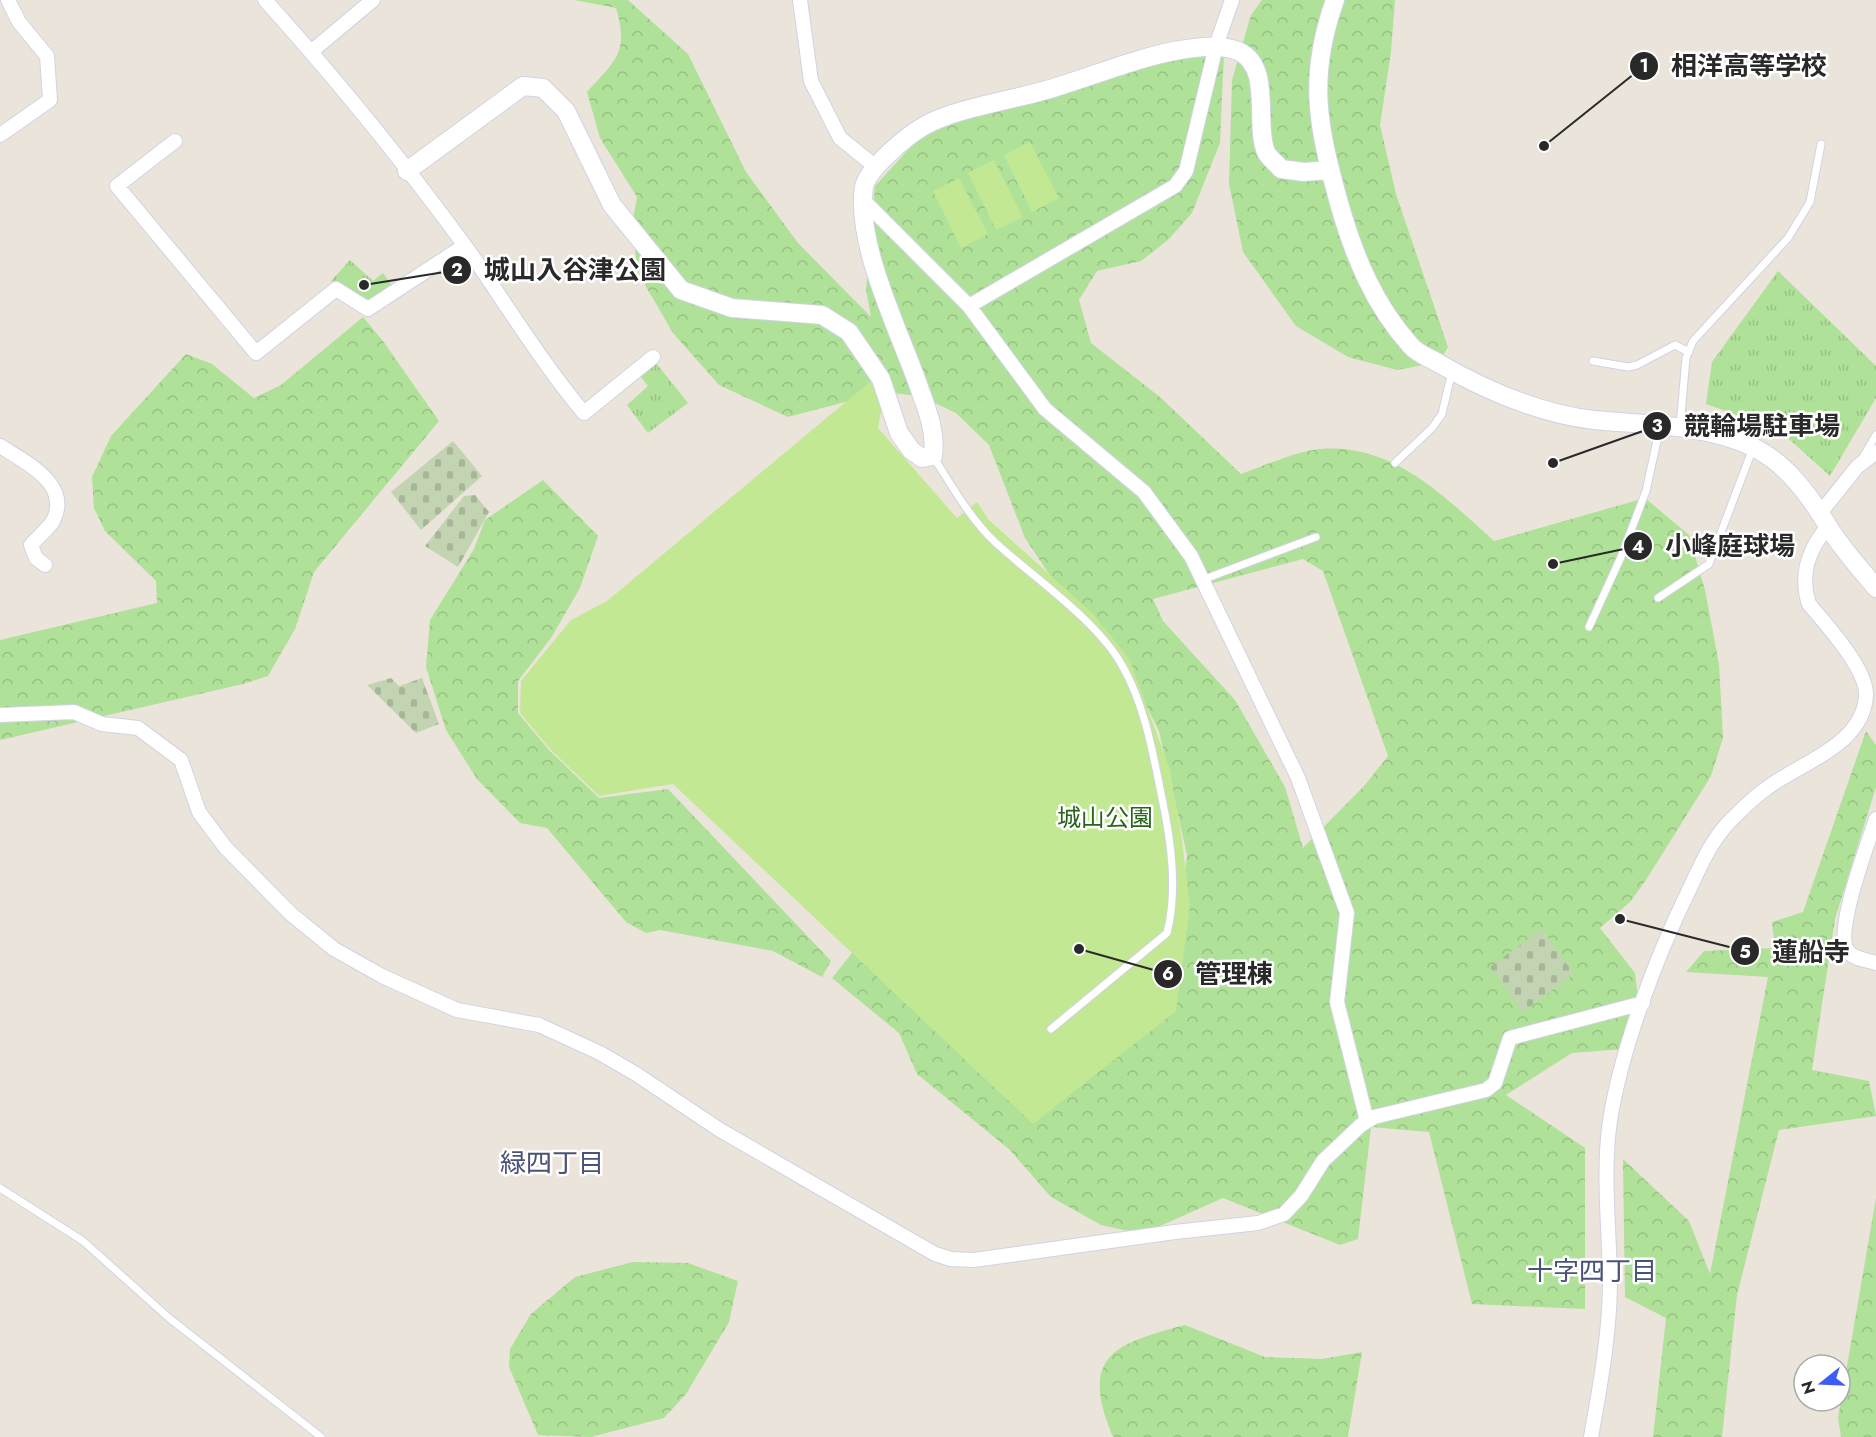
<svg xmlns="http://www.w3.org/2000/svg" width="1876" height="1437" viewBox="0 0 1876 1437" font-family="Jost,'Noto Sans JP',sans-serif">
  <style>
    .grass { fill: url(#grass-tufts) }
    .forest { fill: url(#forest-crowns); fill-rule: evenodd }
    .cemetery { fill: url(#cemetery-stones) }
    .pitch { fill: #c2e894 }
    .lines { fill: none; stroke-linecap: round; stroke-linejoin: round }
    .service-casing { stroke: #d0d3e2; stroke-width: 9 }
    .minor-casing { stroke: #d0d3e2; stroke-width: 16 }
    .tertiary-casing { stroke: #d0d3e2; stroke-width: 20 }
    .service { stroke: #fff; stroke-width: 7 }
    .minor { stroke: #fff; stroke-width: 14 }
    .tertiary { stroke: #fff; stroke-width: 18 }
    .labels { text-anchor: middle; stroke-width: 5; stroke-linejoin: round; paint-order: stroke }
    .park-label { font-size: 24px; fill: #28641b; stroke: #fff }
    .neighbourhood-label { font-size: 26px; fill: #4b5278; stroke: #fff }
    .leader { fill: none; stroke: #292929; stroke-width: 2 }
    .callout-dot { fill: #292929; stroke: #fff; stroke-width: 2 }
    .mark-label { font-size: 18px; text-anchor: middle; font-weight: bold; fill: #fff }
    .callout-label { font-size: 26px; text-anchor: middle; font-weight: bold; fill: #292929; stroke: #fff; stroke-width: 5; stroke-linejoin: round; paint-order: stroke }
  </style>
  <defs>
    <pattern id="grass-tufts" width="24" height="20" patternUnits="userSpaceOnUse" patternTransform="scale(1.5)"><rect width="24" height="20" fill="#afe198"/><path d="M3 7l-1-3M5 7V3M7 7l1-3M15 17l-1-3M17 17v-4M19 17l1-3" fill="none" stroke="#97c183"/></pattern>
    <pattern id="forest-crowns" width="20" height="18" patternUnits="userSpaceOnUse" patternTransform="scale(1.5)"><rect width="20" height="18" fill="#afe198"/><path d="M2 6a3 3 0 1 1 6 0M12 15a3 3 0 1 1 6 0" fill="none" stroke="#97c183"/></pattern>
    <pattern id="cemetery-stones" width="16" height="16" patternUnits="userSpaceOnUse" patternTransform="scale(1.5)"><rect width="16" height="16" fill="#c2d4b2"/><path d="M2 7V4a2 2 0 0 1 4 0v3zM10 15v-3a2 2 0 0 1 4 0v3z" fill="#a7b699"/></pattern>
  </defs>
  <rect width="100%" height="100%" fill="#ebe4db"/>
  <path class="grass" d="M350,260L373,281L383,273L394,288L369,305L331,281Z
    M1778,271L1876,366V398L1830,476L1779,430L1706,404L1712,362Z
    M656,363L688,403L648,433L627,405L648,386L640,376Z"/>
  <path class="forest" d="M574,0H628L688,54L746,172L798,243L871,317L866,289L875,186L919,138L956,120L1155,64L1191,55L1224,53L1220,143L1192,213L1168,240L1141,261L1097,271L1079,300L1091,343L1160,397L1241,474C1264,466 1297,451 1320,449C1393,443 1444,496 1494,541L1645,498L1689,535L1705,590L1719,664L1723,738L1711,776L1646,880L1630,902L1600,928L1635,973L1640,1016L1624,1049L1572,1053L1506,1095L1585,1148V1309L1472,1304L1429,1132L1371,1127L1358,1239L1340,1245L1223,1198L1142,1234L1101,1225L1051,1197L1010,1150L917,1074L899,1033L832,978L856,948L1179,925L1187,855L1159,731L1125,663L1057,586L1025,538L989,445L956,413L920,396L883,392L788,417L719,385L673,333L638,273L632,225L637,197L600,138L587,92C616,60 629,53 616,8ZM1303,559L1323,571L1388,756L1364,786L1303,848L1285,787L1235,700L1163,621L1153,599Z
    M1262,0H1395L1391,52L1380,125L1396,194L1448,347L1439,362L1397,370L1348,357L1296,326L1243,252L1229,184L1232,80L1251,15Z
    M363,317L383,341L439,421L314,572L295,629L268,676L243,684L0,740V640L157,603L156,581L105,531L94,508L92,477L111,436L186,354L212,364L254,398L281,385Z
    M543,480L598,536L580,588L551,638L518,681V713L549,750L599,798L668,789L831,961L822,977L773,951L660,930L646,933L626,922L547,828L520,823L477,779L446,730L426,667L430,620L474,549L485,520Z
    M1866,731L1876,745V787L1835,919L1812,1070L1869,1081L1876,1116L1779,1130L1737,1295L1722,1437H1653L1666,1318L1625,1297L1623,1159L1689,1221L1710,1274L1768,977L1686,972L1704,951L1775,948L1772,922L1803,912Z
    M1876,1198V1437H1841L1838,1418Z
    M633,1262L688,1263L738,1281L729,1322L686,1394L664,1418L591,1437L538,1435L509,1367L510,1349L531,1314L575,1277Z
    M1185,1325L1265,1357L1322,1359L1362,1352L1348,1437H1113C1079,1356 1113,1344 1185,1325Z"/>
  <path class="cemetery" d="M453,441L482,476L421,530L391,492Z
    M475,495L489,512L458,567L425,546L464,496Z
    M391,678L399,686L422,678L439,724L416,733L367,685Z
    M1542,929L1574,974L1523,1012L1490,967Z"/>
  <path class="pitch" d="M1030,142L1059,198L1032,212L1004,155Z
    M994,160L1023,217L996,230L968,173Z
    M959,178L988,234L961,248L933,191Z
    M872,380L882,407L878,428L957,518L977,502L988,519L1094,615L1130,660L1170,770L1182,840L1190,906L1176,1011L1033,1124L673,784L599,796L550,749L520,713L521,681L571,620L607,601Z"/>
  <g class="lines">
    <defs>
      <path id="service" d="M1593,361L1628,367L1637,365L1675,345L1689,352
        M1680,426L1686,358L1693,341L1788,238L1810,202L1821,144
        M1863,457L1876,435
        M934,458C952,486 971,520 996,543C1035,579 1097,620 1123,667C1145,706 1153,754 1162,798C1171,841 1178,890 1167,933L1051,1029
        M1395,463L1432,428L1442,414L1452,371
        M1202,580L1316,537
        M1658,598L1709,564L1753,448
        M1589,627L1621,557L1646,491L1660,427
        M0,1188L83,1241L169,1318L321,1437"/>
      <path id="minor" d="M265,0C338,81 407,166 471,254C508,307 542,363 584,413L653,357
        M800,0L811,81L840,138L877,168
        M312,51L373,0
        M0,135L50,100L47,56L19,22L8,0
        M175,141L117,186L256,353L336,289L368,309L464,246
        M864,201L969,306L1045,409L1144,492L1191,556L1298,778L1347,913L1337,1002L1367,1121
        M969,306L1175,186L1186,171L1216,46L1232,0
        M0,446C25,462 72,484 53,521C48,529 37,538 31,545L36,558L45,565
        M1821,512L1857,467L1876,452
        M0,715L74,712L102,724L138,728L181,760L199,812L225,847L291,914L334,949L382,976L457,1010L539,1025L600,1053L636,1074L720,1130L935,1254L951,1259L974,1260L1175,1232L1258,1223L1284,1214L1301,1196L1323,1161L1361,1125L1374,1117L1486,1090L1495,1083L1510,1038L1643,1003
        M1876,819C1868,843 1835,929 1847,950C1852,959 1867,960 1876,963
        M1591,1437C1600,1387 1609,1338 1610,1287C1610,1232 1602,1175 1610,1121C1621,1049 1656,958 1688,892C1700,867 1711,840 1731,820C1742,809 1754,797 1767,788C1800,763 1864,745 1866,695C1867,669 1825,623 1809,604C1799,574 1809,549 1828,526"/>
      <path id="tertiary" d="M1335,0C1307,78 1318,127 1339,203C1354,256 1374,305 1411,346C1418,354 1430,358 1438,363C1485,390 1540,414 1594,420C1645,425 1705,424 1753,447C1787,464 1809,495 1828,526C1841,548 1860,568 1876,588
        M407,171L523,86L543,88L566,111L612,205L681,290L732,308L822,315L849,332L881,379L899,433L911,450L922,458L933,456C936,432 928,412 920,390C901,334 855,245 864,187C867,169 908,135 924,126C956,108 1013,100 1050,89C1091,77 1138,57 1180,50C1199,47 1220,44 1238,51C1273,66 1254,124 1266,152C1269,158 1277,164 1281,169L1304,172L1330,170"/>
    </defs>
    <use href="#service" class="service-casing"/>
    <use href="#minor" class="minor-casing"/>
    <use href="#tertiary" class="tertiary-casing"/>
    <use href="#service" class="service"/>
    <use href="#minor" class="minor"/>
    <use href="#tertiary" class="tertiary"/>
  </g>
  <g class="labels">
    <g class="park-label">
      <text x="1105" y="826">城山公園</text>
    </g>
    <g class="neighbourhood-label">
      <text x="552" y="1172">緑四丁目</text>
      <text x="1592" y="1280">十字四丁目</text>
    </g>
  </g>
  <path class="leader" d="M1544 146L1644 66M364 285L457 270M1553 463L1657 426M1553 564L1638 546M1620 919L1745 951M1079 949L1168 974"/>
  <g class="callout-dot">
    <circle cx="1544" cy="146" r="6"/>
    <circle cx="364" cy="285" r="6"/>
    <circle cx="1553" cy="463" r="6"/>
    <circle cx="1553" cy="564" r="6"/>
    <circle cx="1620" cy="919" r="6"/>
    <circle cx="1079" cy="949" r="6"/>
    <circle cx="1644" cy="66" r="15"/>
    <circle cx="457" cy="270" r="15"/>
    <circle cx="1657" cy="426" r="15"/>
    <circle cx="1638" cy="546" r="15"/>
    <circle cx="1745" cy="951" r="15"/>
    <circle cx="1168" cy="974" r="15"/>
  </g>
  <g class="mark-label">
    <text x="1644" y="72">1</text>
    <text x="457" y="276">2</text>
    <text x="1657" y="432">3</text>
    <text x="1638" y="553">4</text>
    <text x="1745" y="958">5</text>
    <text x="1168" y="980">6</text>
  </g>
  <g class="callout-label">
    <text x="1749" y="75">相洋高等学校</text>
    <text x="575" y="279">城山入谷津公園</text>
    <text x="1762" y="435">競輪場駐車場</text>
    <text x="1730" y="555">小峰庭球場</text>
    <text x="1811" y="961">蓮船寺</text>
    <text x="1234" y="983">管理棟</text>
  </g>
  <g transform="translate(1822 1383) rotate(252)"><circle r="28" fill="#ffffff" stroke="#a9a9a9" stroke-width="1.5"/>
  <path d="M0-4.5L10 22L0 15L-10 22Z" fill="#3d5bf5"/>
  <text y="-9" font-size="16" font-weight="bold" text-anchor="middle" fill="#292929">N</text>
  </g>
</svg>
